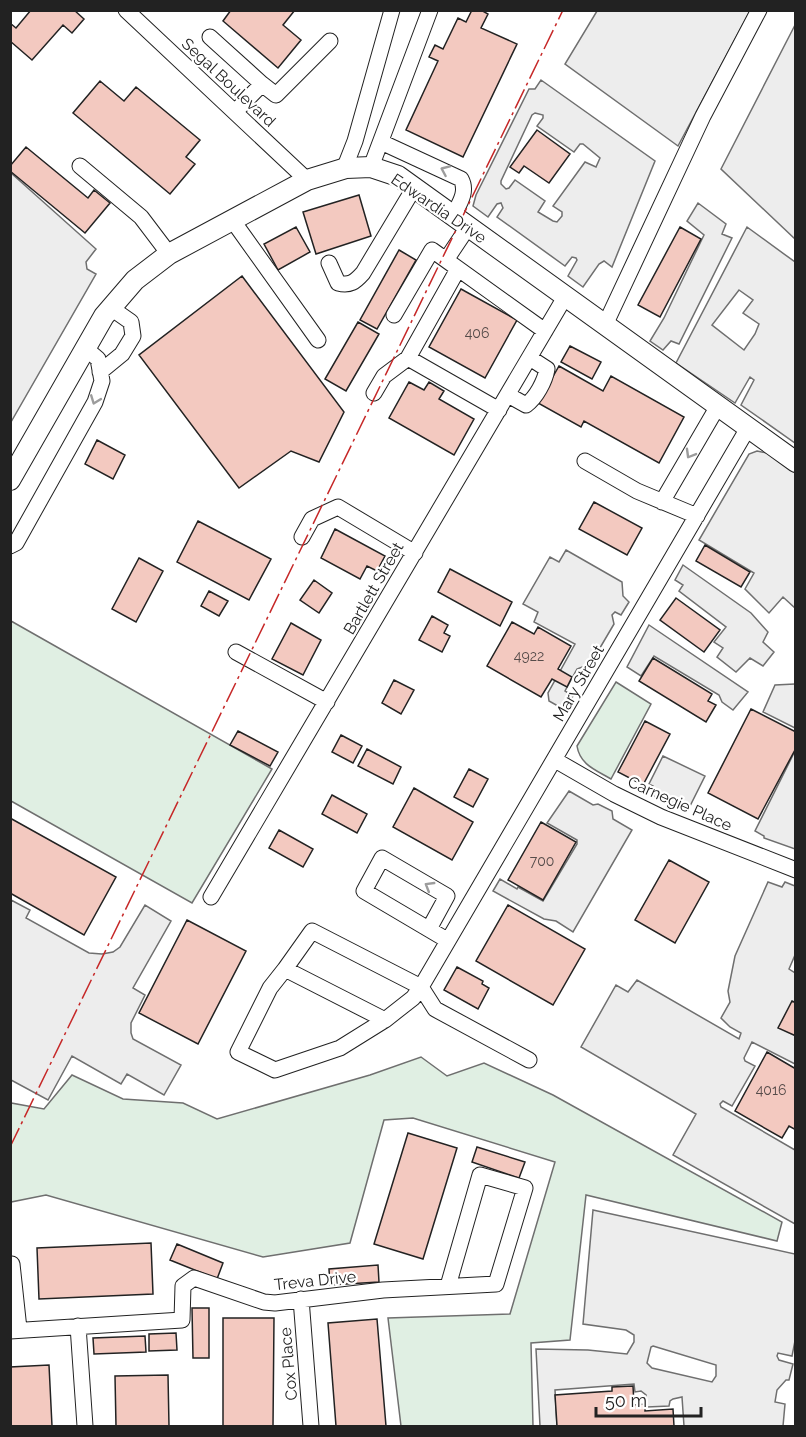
<svg xmlns="http://www.w3.org/2000/svg" width="806" height="1437" viewBox="0 0 806 1437" font-family="Raleway,sans-serif">
  <style>
    .green { fill: #e0efe3; stroke: #6f6f6f; stroke-width: 1.5 }
    .parking { fill: #ededed; stroke: #6f6f6f; stroke-width: 1.5; fill-rule: evenodd }
    .building { fill: #f3c9c0; stroke: #222; stroke-width: 1.5 }
    .lines { fill: none; stroke-linecap: round; stroke-linejoin: round }
    .minor-casing { stroke: #222; stroke-width: 17 }
    .major-casing { stroke: #222; stroke-width: 22 }
    .minor { stroke: #fff; stroke-width: 15 }
    .major { stroke: #fff; stroke-width: 20 }
    .power { stroke: #c62828; stroke-width: 1.5; stroke-dasharray: 21 4.5 3 4.5; stroke-linecap: butt }
    .oneway { stroke: #9c9c9c }
    .labels { text-anchor: middle; stroke-width: 4.5; stroke-linejoin: round; paint-order: stroke }
    .number-label { font-size: 14px; fill: #564c4a }
    .street-label { font-size: 16px; fill: #222; stroke: #fff }
  </style>
  <rect width="100%" height="100%" fill="#fff"/>
  <path class="green" d="M11,621L272,769L192,903L11,801Z
    M616,682L651,704L611,779C596,770 580,765 577,746Z
    M421,1057L447,1076L484,1063L553,1095L782,1222L777,1241L586,1195L570,1340L531,1343L533,1426H401L388,1318L510,1314L555,1162L413,1118L384,1120L350,1243L263,1257L46,1195L11,1202V1103L44,1109L72,1075L123,1099L183,1103L217,1119L370,1075Z"/>
  <path class="parking" d="M597,11H750L678,146L565,64Z
    M795,25L796,239H795L721,169Z
    M541,80L655,161L612,267L604,261L599,264L583,287L568,276L577,260L576,258L572,257L565,266L497,217L503,208L501,203L497,204L488,217L473,206L476,195L529,89H535ZM535,113L543,115V118L537,126L574,152L580,144H583L600,158L596,167L585,162L553,206L562,212V216L557,222L553,221L538,212L545,201L515,180L509,188L506,189L501,184V181L532,115Z
    M11,173L96,249L86,262L87,269L96,274L11,422Z
    M698,203L726,224L722,234L732,238L679,344L671,341L663,350L650,341L664,318L704,235L687,221Z
    M747,227L795,262V443L741,405L754,380L750,377L735,403L676,363ZM739,290L753,300L743,313L759,324L755,334L744,350L712,325Z
    M757,451L767,453L795,473V608L783,597L769,613L745,589L754,573L699,540L749,454Z
    M566,550L622,582L623,596L629,602L621,615L615,612L612,615L614,624L587,670L582,667L577,669L565,691L573,696L565,710L549,701L548,693L575,644L534,622L538,612L523,604L550,557L559,562Z
    M683,565L751,613L768,632L763,642L774,652L763,666L750,658L736,672L717,657L723,648L714,642L726,627L679,591L683,585L675,580Z
    M649,625L748,692L733,710L722,702L719,695L654,656L641,676L627,667Z
    M795,684H796L795,728L763,712L775,685Z
    M795,751V849L764,838V836L755,831Z
    M663,756L705,776L689,808H679L655,797L651,790L653,786L649,784Z
    M569,791L593,805L598,804L612,811L613,819L632,830L573,932L556,921L544,919L493,891L500,879L517,889L518,887L543,901L577,844V840L547,823Z
    M768,882L782,887L785,882L795,886V955L789,969L795,973V1064L752,1042L744,1058L745,1061L755,1066L732,1106L723,1101L720,1104L721,1107L795,1150V1224L673,1155L696,1114L581,1047L616,985L628,992L637,980L739,1039L741,1033L730,1027L721,1018L730,1002L728,991L735,956Z
    M11,900L30,910L26,918L89,953L102,954L113,952L120,947L145,905L171,921L133,988L145,995L131,1023V1033L133,1039L181,1065L164,1095L127,1074L121,1084L72,1056L48,1100L11,1080Z
    M593,1210L795,1254V1341L792,1356L778,1353L777,1356L779,1360L793,1364L789,1380H786L777,1390L775,1402L785,1404L783,1426H684L682,1397L673,1399L670,1401L669,1406L647,1407L646,1395L641,1391L635,1392L634,1384L555,1390L557,1426H540L536,1349L588,1350L627,1354L634,1342V1335L626,1330L583,1324ZM653,1346L716,1365V1376L712,1382L652,1368L647,1363L651,1347Z"/>
  <path class="building" d="M31,10H74L84,19L72,33L63,25L32,60L10,41V23L16,28Z
    M231,10H295L283,25L301,40L278,68L223,21Z
    M472,10H481L488,14L481,28L517,44L463,157L406,130L438,61L429,57L435,45L443,49L458,18L466,22Z
    M100,81L124,101L136,87L200,140L186,157L195,164L170,194L73,113Z
    M537,130L570,154L549,183L524,166L519,173L510,167Z
    M26,147L88,198L94,190L110,203L85,233L10,171V166Z
    M359,195L371,236L316,254L303,212Z
    M296,227L310,252L278,270L264,244Z
    M680,227L701,239L660,317L638,305Z
    M399,250L416,260L377,329L360,320Z
    M242,276L344,412L319,462L291,451L239,488L139,355Z
    M461,289L517,320L485,378L429,347Z
    M358,322L379,334L346,391L325,379Z
    M570,346L601,362L592,379L561,362Z
    M559,366L603,391L611,376L684,417L659,463L584,421L581,427L538,403Z
    M409,382L424,390L429,382L444,391L439,399L474,419L454,455L389,418Z
    M97,440L125,455L113,479L85,464Z
    M594,502L642,528L627,555L579,529Z
    M198,521L271,559L249,600L177,562Z
    M335,529L385,556L377,571L367,566L360,579L321,558Z
    M705,545L750,572L741,587L696,561Z
    M139,558L163,571L136,622L112,609Z
    M450,569L512,602L500,626L438,592Z
    M314,580L332,593L319,613L300,600Z
    M209,591L228,601L219,616L201,606Z
    M676,598L720,630L704,652L660,620Z
    M432,616L448,625L444,633L450,636L442,652L419,640Z
    M512,622L534,634L538,627L571,646L558,669L572,677L567,687L552,679L541,697L487,666Z
    M291,623L321,640L303,675L272,659Z
    M653,658L712,694L708,701L716,705L706,722L639,681Z
    M394,680L414,690L401,714L382,703Z
    M751,709L796,732V748L758,819L708,793Z
    M645,721L670,734L643,785L618,772Z
    M238,731L278,752L270,766L230,745Z
    M341,735L362,746L353,763L332,752Z
    M367,749L401,767L393,784L358,766Z
    M469,769L488,779L473,807L454,797Z
    M414,788L473,822L452,860L393,827Z
    M332,795L367,814L357,833L322,814Z
    M10,818L116,877L84,935L10,893Z
    M541,822L576,842L543,900L508,880Z
    M279,830L313,849L303,867L269,848Z
    M669,860L709,882L675,943L635,920Z
    M508,905L585,949L553,1005L476,961Z
    M187,920L246,951L198,1044L139,1013Z
    M457,967L483,981L482,984L489,988L478,1009L444,990Z
    M792,1001L796,1003V1036L778,1028Z
    M767,1052L796,1069V1130L789,1126L782,1138L735,1111Z
    M408,1133L457,1148L423,1259L374,1244Z
    M477,1147L525,1162L519,1178L472,1162Z
    M151,1243L153,1294L39,1299L37,1248Z
    M177,1244L223,1263L217,1279L170,1260Z
    M378,1265L379,1282L330,1285L329,1269Z
    M192,1308H209V1358H193Z
    M223,1318H274L273,1426H223Z
    M377,1319L386,1426H336L328,1323Z
    M176,1333L177,1350L149,1351V1334Z
    M145,1336L146,1352L94,1354L93,1338Z
    M49,1365L52,1426H10V1367Z
    M168,1375L169,1426H116L115,1376Z
    M633,1386L634,1405L645,1404V1411L673,1409L674,1426H557L555,1395L612,1391V1387Z"/>
  <g class="lines">
    <defs>
      <path id="minor" d="M126,10L307,180
        M210,37L262,84
        M235,112L262,84L276,95L330,41
        M381,142L461,179C468,192 459,204 453,216
        M80,166L141,217L169,254
        M371,167L430,10
        M344,169L355,141L392,10
        M233,221L318,340
        M468,227L446,260L545,331
        M329,263L338,283C350,286 355,282 363,273L414,188
        M394,315L432,250L446,260
        M605,325L703,116L759,10
        M408,358L499,410
        M100,372L122,354L133,336L131,322L111,308
        M374,393L384,376L408,358L458,269
        M508,395L526,405C536,398 545,381 547,369L530,358
        M585,461L637,491L697,516
        M662,502L718,406
        M302,537L312,519L338,507L415,553
        M10,546L16,543L95,402L102,381L98,359L85,348
        M236,652L327,702
        M555,760L614,794L661,817L796,870
        M211,897L565,297
        M429,929L447,896L382,858L364,891L447,940
        M285,969L270,988L238,1052L275,1070L340,1048L385,1020
        M529,1060L435,1009L421,987L312,931L285,969L385,1020L413,998L421,987L748,428
        M12,1264L19,1329
        M301,1299L311,1426
        M78,1326L85,1426
        M10,1331L182,1320L183,1286L194,1278L264,1302L275,1303L383,1290L496,1284L525,1188L480,1175L448,1286"/>
      <path id="major" d="M10,480L104,316L135,280L169,254L307,180L346,168L371,167L398,176L796,462"/>
    </defs>
    <use href="#minor" class="minor-casing"/>
    <use href="#major" class="major-casing"/>
    <use href="#minor" class="minor"/>
    <use href="#major" class="major"/>
    <path class="power" d="M10,1147L563,10"/>
  </g>
  <defs><path id="oneway-chevron" d="M-2-3.5L2.5 0L-2 3.5" fill="none" stroke-width="1.6" stroke-linecap="round" stroke-linejoin="round" transform="scale(1.5)"/></defs>
  <g class="oneway">
    <use href="#oneway-chevron" transform="translate(445 170) rotate(-156)"/>
    <use href="#oneway-chevron" transform="translate(95 400) rotate(111)"/>
    <use href="#oneway-chevron" transform="translate(690 454) rotate(120)"/>
    <use href="#oneway-chevron" transform="translate(429 886) rotate(-149)"/>
  </g>
  <g class="labels">
    <g class="number-label">
      <text x="477" y="338">406</text>
      <text x="529" y="661">4922</text>
      <text x="542" y="866">700</text>
      <text x="771" y="1095">4016</text>
    </g>
    <g class="street-label">
      <text transform="translate(229 82) rotate(43)" y="6">Segal Boulevard</text>
      <text transform="translate(439 208) rotate(34)" y="6">Edwardia Drive</text>
      <text transform="translate(373 588) rotate(-60)" y="6">Bartlett Street</text>
      <text transform="translate(578 683) rotate(-60)" y="6">Mary Street</text>
      <text transform="translate(680 803) rotate(24)" y="6">Carnegie Place</text>
      <text transform="translate(315 1280) rotate(-6)" y="6">Treva Drive</text>
      <text transform="translate(288 1364) rotate(-95)" y="6">Cox Place</text>
    </g>
  </g>
  <rect width="806" height="1437" fill="none" stroke="#222222" stroke-width="24"/>
  <path d="M596 1407v9h105v-9" fill="none" stroke="#222222" stroke-width="3"/>
  <text x="605" y="1407" font-size="18" fill="#222222" stroke="#ffffff" stroke-width="4.5" paint-order="stroke">50 m</text>
</svg>
